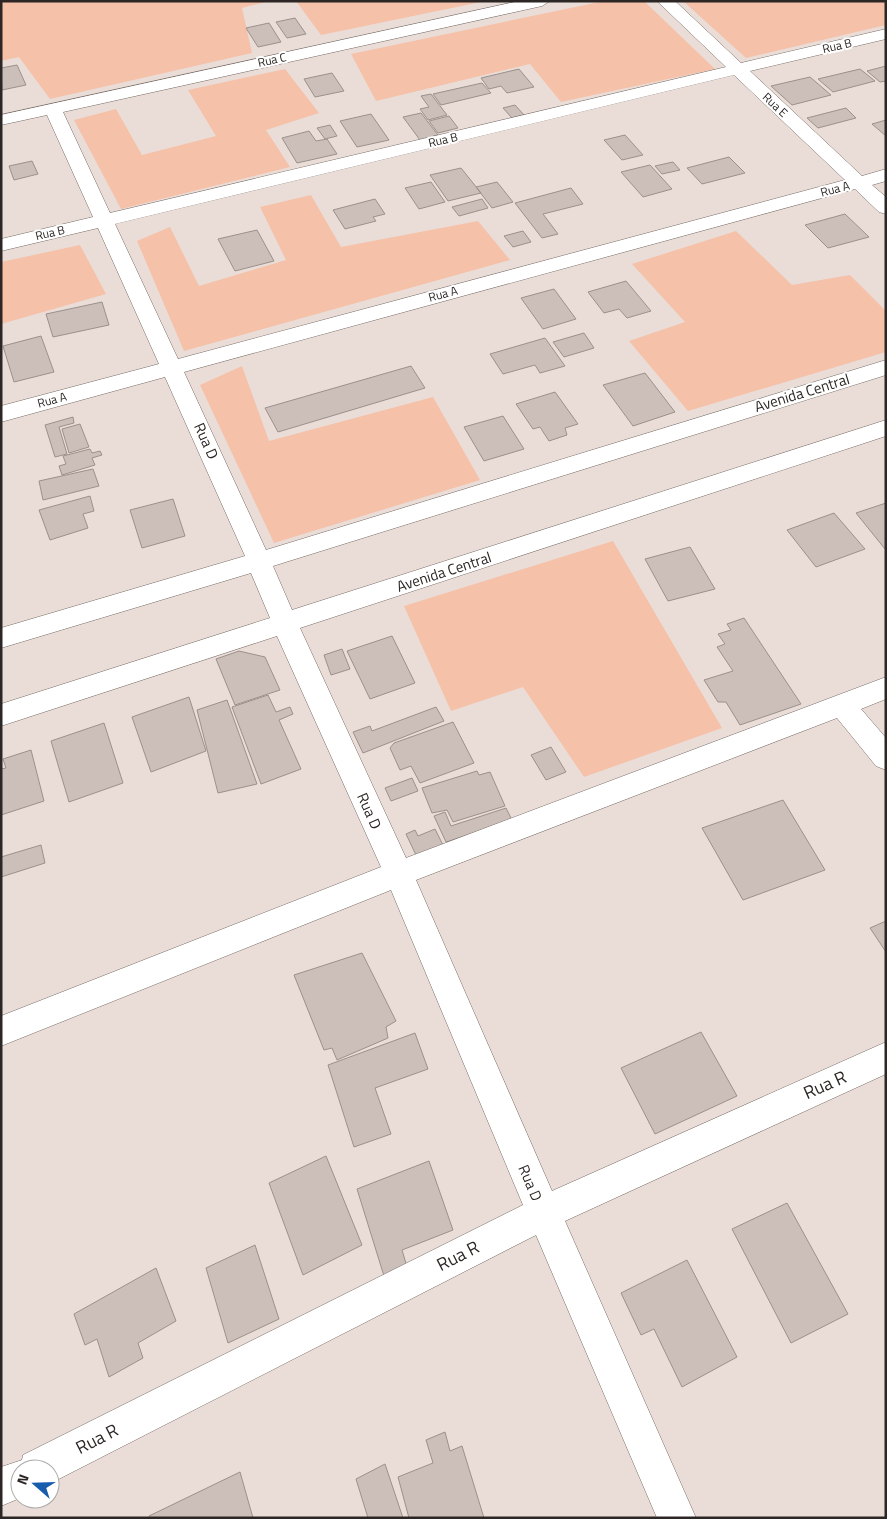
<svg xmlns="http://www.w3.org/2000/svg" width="887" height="1519" viewBox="0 0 887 1519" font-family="'Titillium Web',sans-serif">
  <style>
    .green { fill: #f5c1a9 }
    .building { fill: #ccbfba; stroke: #9b908b }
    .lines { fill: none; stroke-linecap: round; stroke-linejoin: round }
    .minor-casing { stroke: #766b66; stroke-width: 1 }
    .minor { fill: #fff; fill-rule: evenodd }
    .labels { text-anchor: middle; stroke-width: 4; stroke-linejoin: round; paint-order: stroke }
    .far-street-label { font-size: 12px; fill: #2c2725; stroke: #fff }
    .street-label { font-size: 15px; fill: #2c2725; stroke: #fff }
    .near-street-label { font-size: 18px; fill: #2c2725; stroke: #fff }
  </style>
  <rect width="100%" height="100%" fill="#eaddd7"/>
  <path class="green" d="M1,1H269L242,8L252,53L50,99L19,57L1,61Z
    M296,1H486L321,35Z
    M604,1H644L715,69L561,102L530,64L376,101L351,54Z
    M683,1H886V25L746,58Z
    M285,69L319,113L266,130L290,167L121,209L74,120L116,109L142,155L216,136L188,90Z
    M311,195L341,247L478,221L510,260L184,351L137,241L170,227L199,286L286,260L260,207Z
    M736,231L792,285L850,275L886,311V352L688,411L629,341L685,322L632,264Z
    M80,245L106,294L1,324V262Z
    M242,366L269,441L433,397L480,480L274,543L200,385Z
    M613,541L722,728L584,777L523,687L451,711L404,606Z"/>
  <path class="building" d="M295,18L306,34L287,38L276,22Z
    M269,23L281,42L258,47L246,28Z
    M17,65L26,85L2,90L1,68Z
    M886,66V81L880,82L867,71Z
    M519,69L534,87L507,93L501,86L489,89L481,78Z
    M860,69L875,81L833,92L818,79Z
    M332,73L344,91L315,97L304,79Z
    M810,77L831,95L792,105L771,86Z
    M482,83L491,93L441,105L433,94Z
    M431,94L447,115L428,120L420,109L429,107L421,96Z
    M515,105L524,115L512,118L503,108Z
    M846,108L856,118L818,128L807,118Z
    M421,113L438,135L420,140L403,117Z
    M371,114L389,140L357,147L340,121Z
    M449,116L458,128L438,133L429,121Z
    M886,120V136L872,124Z
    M330,125L337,136L325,139L317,128Z
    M309,131L316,141L327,139L337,154L297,163L282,138Z
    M625,135L643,155L622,160L604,140Z
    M729,157L745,173L702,184L687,168Z
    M32,161L38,174L14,180L9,166Z
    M673,162L680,170L662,174L655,166Z
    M650,165L672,189L643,197L621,172Z
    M461,168L481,193L448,201L430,175Z
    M431,182L445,202L419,209L405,188Z
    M497,182L513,202L492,208L476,187Z
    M571,188L583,204L543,214L558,234L542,238L515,203Z
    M375,199L385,214L373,217L376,221L345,229L333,210Z
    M482,199L488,208L459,216L452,207Z
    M845,214L869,237L828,248L805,225Z
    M257,230L274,261L235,271L218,239Z
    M523,231L531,242L513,247L504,236Z
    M626,281L651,311L627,318L619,309L604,313L588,292Z
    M554,289L576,319L543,329L521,298Z
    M102,302L109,325L53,337L46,314Z
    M584,333L594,348L564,357L553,342Z
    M41,336L54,372L14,382L3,346Z
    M545,338L565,366L540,373L535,365L503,374L490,354Z
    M411,366L425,388L278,432L265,408Z
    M645,373L675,412L633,426L603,385Z
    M555,392L578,424L565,428L567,435L549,441L540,427L533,429L516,404Z
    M503,416L524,449L484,461L464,427Z
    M73,417L74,423L59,427L67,454L55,457L45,425Z
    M80,424L89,447L69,453L62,429Z
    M90,449L92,453L100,451L102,455L92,458L95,465L62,475L59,466L66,464L63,456Z
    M93,469L99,486L43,500L39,481Z
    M90,496L94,511L83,514L88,528L50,540L39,510Z
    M173,499L185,536L142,548L130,510Z
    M886,503V548L885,549L856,513Z
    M834,513L865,549L816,567L787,530Z
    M690,547L715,589L668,601L645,559Z
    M744,618L801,704L740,725L726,702H718L704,680L733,671L717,647L725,644L718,634L731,630L727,624Z
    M392,636L415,683L370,699L347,651Z
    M342,649L350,669L331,675L324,655Z
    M239,651L265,657L280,690L235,705L216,659Z
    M268,695L276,712L290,707L293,714L279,720L301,769L261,784L232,707Z
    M189,697L206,751L151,772L132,717Z
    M227,700L257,784L218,793L197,710Z
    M436,707L444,721L363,753L353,732L370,726L372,731Z
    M453,722L474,763L420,783L411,766L400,770L390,748L394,743Z
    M104,723L123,783L69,802L51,741Z
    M551,747L566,772L546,780L531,755Z
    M31,750L44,801L1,815V769L6,768L3,759Z
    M477,771L479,775L490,772L505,806L453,822L447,810L432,813L422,788Z
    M412,778L418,791L391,801L385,788Z
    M783,800L825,870L743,900L702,828Z
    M506,808L512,820L446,842L434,816L445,812L451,826Z
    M435,829L443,845L416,855L406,834L415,830L418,836Z
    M41,845L45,863L1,877V857Z
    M886,921V952L870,928Z
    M362,953L396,1021L386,1027L388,1038L337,1060L332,1048L324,1050L294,975Z
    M701,1032L737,1096L655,1134L621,1068Z
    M415,1033L428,1069L375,1088L391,1134L354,1147L328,1065Z
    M326,1156L362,1245L303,1275L269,1183Z
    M429,1161L453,1230L402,1250L407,1267L384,1276L357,1189Z
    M787,1203L848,1314L791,1343L732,1229Z
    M255,1245L279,1319L228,1343L206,1268Z
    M687,1260L737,1357L682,1387L654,1329L641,1335L621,1293Z
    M156,1268L176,1321L138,1343L143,1358L109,1377L97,1339L85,1345L74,1314Z
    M445,1432L450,1451L462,1446L484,1518H409L398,1477L433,1463L426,1440Z
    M385,1464L403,1518H368L356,1479Z
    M240,1472L253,1518H150L149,1516Z"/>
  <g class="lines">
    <defs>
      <path id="minor" d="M519,1H550L542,6L63,112L110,213L726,67L657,1H675L741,63L886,29V39L750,71L862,176L886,169V181L872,185L886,197V214L879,212L855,189L184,372L266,550L886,360V375L273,566L292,610L886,420V436L300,628L406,858L886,677V699L861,709L886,738V770L876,766L837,718L416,880L552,1191L886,1042V1074L565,1221L696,1518H657L536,1235L51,1483L50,1469H20V1498L1,1506V1467L22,1460L23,1455L523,1205L391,890L1,1046V1016L381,867L277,636L1,726V704L270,618L251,573L1,648V628L245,556L165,377L1,422V406L159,364L98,228L1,251V239L93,217L47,115L1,125V115ZM734,75L845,180L178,359L115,224Z"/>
    </defs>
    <use href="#minor" class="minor-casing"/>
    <use href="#minor" class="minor"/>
  </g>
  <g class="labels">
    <g class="far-street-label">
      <text transform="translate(837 46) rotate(-13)" y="4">Rua B</text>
      <text transform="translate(272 60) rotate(-12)" y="4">Rua C</text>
      <text transform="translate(775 105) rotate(43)" y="4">Rua E</text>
      <text transform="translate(443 140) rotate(-13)" y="4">Rua B</text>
      <text transform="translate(835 189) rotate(-15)" y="4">Rua A</text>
      <text transform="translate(50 233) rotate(-13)" y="4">Rua B</text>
      <text transform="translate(443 294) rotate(-15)" y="4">Rua A</text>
      <text transform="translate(52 400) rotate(-15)" y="4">Rua A</text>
    </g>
    <g class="street-label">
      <text transform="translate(802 393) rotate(-17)" y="5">Avenida Central</text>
      <text transform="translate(206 441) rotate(66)" y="5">Rua D</text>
      <text transform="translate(444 572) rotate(-18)" y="5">Avenida Central</text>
      <text transform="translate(369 811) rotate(66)" y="5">Rua D</text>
      <text transform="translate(530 1183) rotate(67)" y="5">Rua D</text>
    </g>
    <g class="near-street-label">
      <text transform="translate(825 1085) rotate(-24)" y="6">Rua R</text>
      <text transform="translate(458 1256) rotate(-27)" y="6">Rua R</text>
      <text transform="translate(97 1439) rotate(-27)" y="6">Rua R</text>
    </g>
  </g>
  <rect width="887" height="1519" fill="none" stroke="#2c2725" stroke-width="5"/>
  <g transform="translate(35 1484) rotate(290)"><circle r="24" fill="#ffffff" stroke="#aba9a8"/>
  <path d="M0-4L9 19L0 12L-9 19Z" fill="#185dad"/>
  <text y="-8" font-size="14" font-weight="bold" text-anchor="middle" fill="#2c2725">N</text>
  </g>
</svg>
